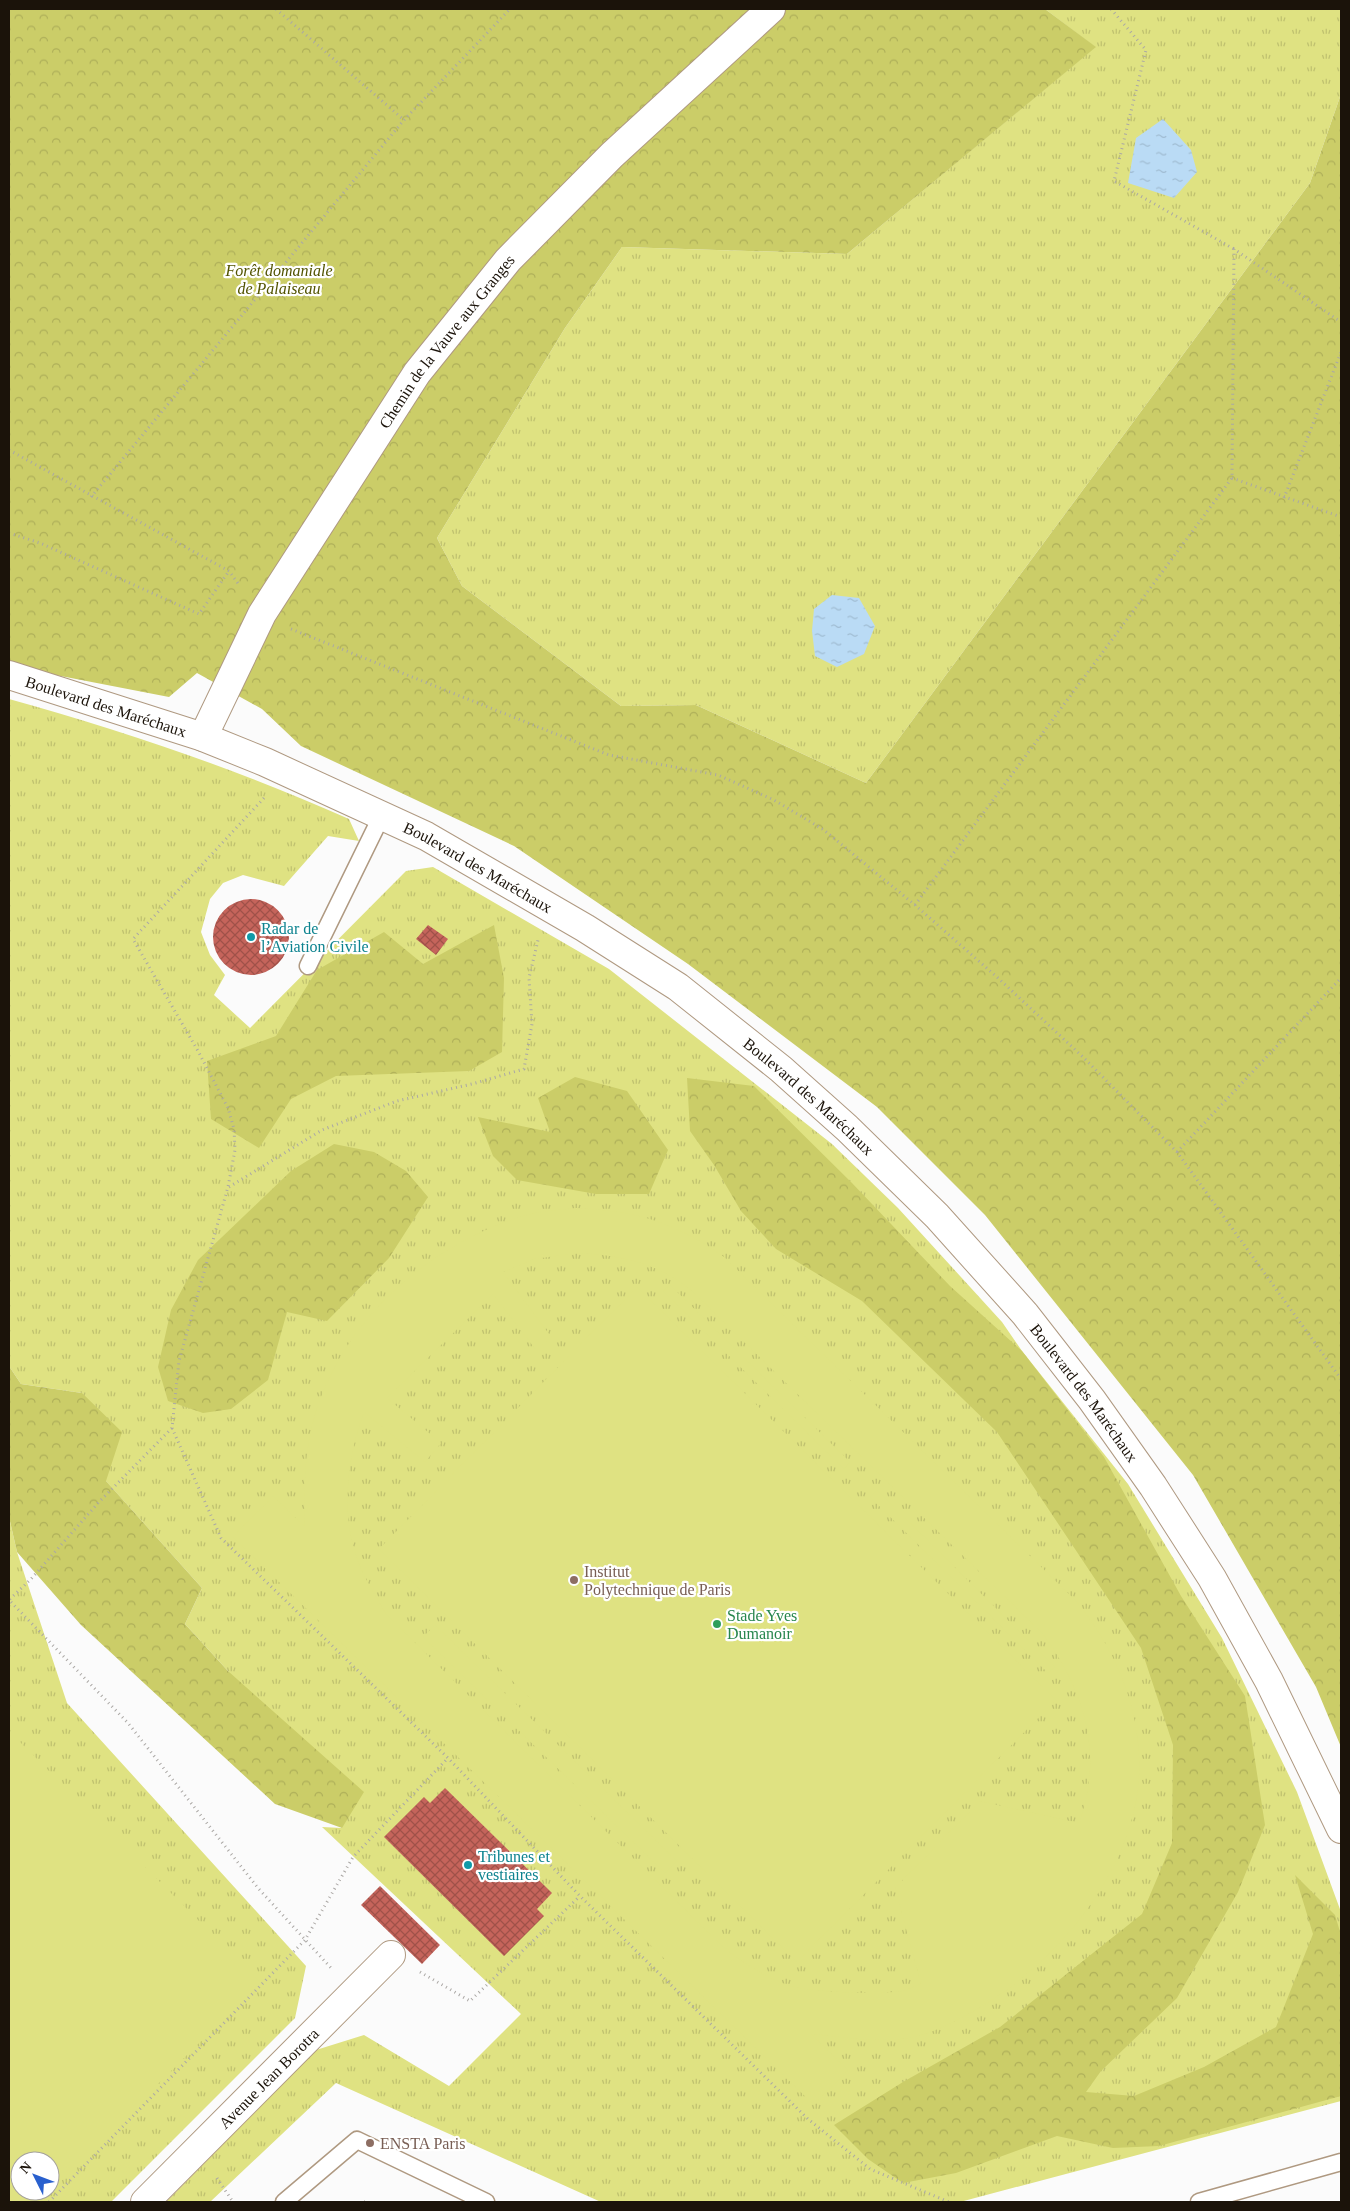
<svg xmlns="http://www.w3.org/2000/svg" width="1350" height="2211" viewBox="0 0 1350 2211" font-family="'Times New Roman',serif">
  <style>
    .grass { fill: url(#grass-tufts); fill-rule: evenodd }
    .forest { fill: url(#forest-crowns) }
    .park { fill: #dfe282; fill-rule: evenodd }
    .water { fill: url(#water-ripples) }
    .building { fill: url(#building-cross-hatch) }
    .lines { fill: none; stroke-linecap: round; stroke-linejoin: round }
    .lane-casing { stroke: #af9981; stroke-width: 19 }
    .street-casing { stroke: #af9981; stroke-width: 30 }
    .path { stroke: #aba8a5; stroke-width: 3; stroke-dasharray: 1 4; stroke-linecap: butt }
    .lane { stroke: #fff; stroke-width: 16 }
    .street { stroke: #fff; stroke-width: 28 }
    .culture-dot { fill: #0f9aa8; stroke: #fff; stroke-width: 2 }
    .education-dot { fill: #8d6e63; stroke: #fff; stroke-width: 2 }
    .leisure-dot { fill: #2e9e5b; stroke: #fff; stroke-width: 2 }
    .labels { text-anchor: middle; stroke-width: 4.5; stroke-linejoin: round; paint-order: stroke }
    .park-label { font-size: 16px; font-style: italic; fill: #525301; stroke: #fff }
    .street-label { font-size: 16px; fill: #1b130a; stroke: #fff }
    .culture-label { font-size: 16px; fill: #0d838f; stroke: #fff; text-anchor: start }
    .education-label { font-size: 16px; fill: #785e54; stroke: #fff; text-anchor: start }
    .leisure-label { font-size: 16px; fill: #27864d; stroke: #fff; text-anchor: start }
  </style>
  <defs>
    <pattern id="grass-tufts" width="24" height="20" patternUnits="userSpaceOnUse" patternTransform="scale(1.25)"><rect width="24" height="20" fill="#dfe282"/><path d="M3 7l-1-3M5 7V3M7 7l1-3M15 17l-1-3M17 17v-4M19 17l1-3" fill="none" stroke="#bfc16f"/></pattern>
    <pattern id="forest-crowns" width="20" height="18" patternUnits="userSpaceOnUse" patternTransform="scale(1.25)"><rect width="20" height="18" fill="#cbcd68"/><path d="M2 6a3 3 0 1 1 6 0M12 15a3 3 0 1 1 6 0" fill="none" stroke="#aeaf59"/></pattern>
    <pattern id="water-ripples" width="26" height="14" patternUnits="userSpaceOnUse" patternTransform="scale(1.25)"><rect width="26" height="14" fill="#badbf5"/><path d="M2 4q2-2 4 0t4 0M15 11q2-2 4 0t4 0" fill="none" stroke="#9fbbd1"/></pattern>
    <pattern id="building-cross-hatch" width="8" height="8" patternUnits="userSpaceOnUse" patternTransform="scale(1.25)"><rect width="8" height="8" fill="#c5645b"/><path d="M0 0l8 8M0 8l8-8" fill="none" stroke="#9f5149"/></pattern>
  </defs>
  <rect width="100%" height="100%" fill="#fbfbfb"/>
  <path class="grass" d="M1045,9H1341V94L1310,183L866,783L696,705L621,706L462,586L437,538L565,328L622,247L847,254L1095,47Z
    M9,699C125,731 239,770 349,819L359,841L328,836L284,886L243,875L223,883L210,899L201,932L210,955L225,975L214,995L250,1028L406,871L433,867L609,969L832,1144L898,1208L1002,1322L1022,1351L1128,1484L1222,1638L1297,1792L1341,1912V2101L960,2202H601L336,2083L210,2202H166L316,2050L364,2035L449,2086L521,2014L322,1827L342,1828L228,1671L185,1624L202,1588L105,1480L82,1393L21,1384L9,1366Z
    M9,1517L17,1552L67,1703L306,1966L295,2018L111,2202H9ZM20,2161H50V2191H20Z"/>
  <path class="forest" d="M9,9H1045L1096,47L847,254L622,247L565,328L437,538L462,586L621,706L696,705L866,783L1310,183L1341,94V1747L1316,1687L1193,1475L985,1215L877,1107L688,964L514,846L301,746L262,709L197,673L169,697L9,666Z
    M494,925L504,978L502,1052L469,1071L336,1076L291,1099L259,1148L211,1119L207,1061L276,1036L317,970L384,932L423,964Z
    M575,1077L627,1091L668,1150L649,1194H596L517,1180L493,1156L478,1117L550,1132L538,1098Z
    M687,1078L754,1086L852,1183L950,1286L1022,1351L1104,1457L1181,1596L1245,1696L1265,1825L1238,1892L1177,1998L1101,2071L1086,2092L1134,2096L1204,2067L1276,2027L1313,1934L1295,1875L1335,1915L1341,1935V2096L1159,2146L1113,2148L1057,2136L956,2173L903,2183L868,2159L834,2125L903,2082L1000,2027L1142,1914L1172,1843L1173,1745L1141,1648L997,1432L862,1301L776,1249L741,1211L714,1165L690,1131Z
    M334,1144L374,1152L406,1171L428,1197L389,1258L327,1321L287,1312L268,1380L231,1409L203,1413L168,1401L158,1367L171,1310L198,1260L291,1171Z
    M9,1366L21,1384L82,1393L122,1432L106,1481L202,1588L185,1624L228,1671L364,1792L342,1828L275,1804L81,1625L17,1552L9,1517Z"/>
  <path class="park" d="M576,1208C637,1211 675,1222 724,1257L1076,1601C1112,1645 1136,1697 1139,1755C1145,1860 1059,1964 972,2012C954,2022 933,2033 913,2037C880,2044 845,2037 811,2034L848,2070L814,2105L233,1537L273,1496L305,1527C304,1491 304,1457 313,1422C339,1324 425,1247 520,1217C538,1211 557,1210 576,1208ZM578,1253C620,1255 659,1263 692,1291L1043,1634C1085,1692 1104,1754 1079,1823L980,1801L895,1888L921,1984C915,1986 909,1989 903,1991C881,1995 807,1992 787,1985C764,1976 743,1963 724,1948L386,1614C375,1594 361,1574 355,1552C341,1507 348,1455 364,1412L425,1462L441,1443L387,1398L493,1294L536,1350L552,1338L503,1272L534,1259Z
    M670,1285L850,1462L844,1469L663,1291Z
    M637,1287L1056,1700L797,1962L379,1549Z
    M877,1490L1055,1667L1048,1673L870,1497Z
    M435,1625L677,1861L665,1873L423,1637Z
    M9,1731L260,1982L40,2202H9ZM20,2161H50V2191H20Z"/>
  <path class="water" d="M1163,119L1191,150L1197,172L1174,198L1128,183L1136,138Z
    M832,595L859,598L875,626L864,654L837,667L815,656L812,631L814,609Z"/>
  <path class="building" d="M213 937a38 38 0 1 1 76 0a38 38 0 1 1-76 0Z
    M428,925L448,939L436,955L416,939Z
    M445,1788L552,1893L537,1909L544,1916L504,1956L384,1837L424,1797L430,1803Z
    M380,1886L440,1945L422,1964L361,1905Z"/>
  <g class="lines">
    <defs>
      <path id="lane" d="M308,966L381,817
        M284,2202L357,2140L486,2202
        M1199,2202L1341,2162"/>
      <g id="street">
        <path id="s1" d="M9,675L203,737L265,762L426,836L585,928L678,987L781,1069L847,1128L937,1216L1025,1314L1092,1400L1153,1486L1212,1578L1269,1681L1341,1829"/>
        <path id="s2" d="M203,737L262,614L417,373L508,260L612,155L771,9"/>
        <path id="s3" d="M145,2202L391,1955"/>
      </g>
    </defs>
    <use href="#lane" class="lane-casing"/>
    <use href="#street" class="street-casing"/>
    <path class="path" d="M276,9L404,120
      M1111,9L1146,50L1114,181L1234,249
      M9,450L229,571L240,586
      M1232,478L1341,517
      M91,497L404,120L510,9
      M1284,498L1341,352
      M9,533L40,543L199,614L229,571
      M291,629L609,755L718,775L774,800L824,830L915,905L998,978L1083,1057L1177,1152L1341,1379
      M264,798L133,939L198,1051L228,1108L234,1129L235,1150L228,1187L179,1361L172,1428L99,1502L31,1579L9,1600L128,1723L258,1888L331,1968
      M915,905L1232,478L1234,249L1341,322
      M1177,1152L1341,978
      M229,1187L322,1130L397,1101L472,1084L524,1069L532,1024L529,978L538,940
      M172,1428L221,1538L448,1758L580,1896L808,2119L870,2169L949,2202
      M420,1972L470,2001L580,1896
      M217,2178L233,2202
      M49,2202L305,1940L353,1857L448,1758
      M364,2202H366"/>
    <use href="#lane" class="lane"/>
    <use href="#street" class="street"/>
  </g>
  <g class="culture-dot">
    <circle cx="251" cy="937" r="5"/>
    <circle cx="468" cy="1865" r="5"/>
  </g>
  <g class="education-dot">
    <circle cx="574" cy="1580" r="5"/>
    <circle cx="370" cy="2143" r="5"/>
  </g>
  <circle class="leisure-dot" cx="717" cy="1624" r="5"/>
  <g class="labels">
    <g class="park-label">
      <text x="279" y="276">Forêt domaniale<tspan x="279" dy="18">de Palaiseau</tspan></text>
    </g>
    <g class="street-label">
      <text dy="6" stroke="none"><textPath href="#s2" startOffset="466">Chemin de la Vauve aux Granges</textPath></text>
      <text dy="6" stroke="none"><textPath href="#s1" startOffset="102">Boulevard des Maréchaux</textPath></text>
      <text dy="6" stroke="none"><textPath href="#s1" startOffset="508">Boulevard des Maréchaux</textPath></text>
      <text dy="6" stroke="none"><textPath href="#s1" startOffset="912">Boulevard des Maréchaux</textPath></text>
      <text dy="6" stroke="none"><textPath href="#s1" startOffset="1318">Boulevard des Maréchaux</textPath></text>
      <text dy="6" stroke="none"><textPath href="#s3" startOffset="175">Avenue Jean Borotra</textPath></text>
    </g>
    <g class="culture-label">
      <text x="261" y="934">Radar de<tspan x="261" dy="18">l’Aviation Civile</tspan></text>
      <text x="478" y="1862">Tribunes et<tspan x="478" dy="18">vestiaires</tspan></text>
    </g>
    <g class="education-label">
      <text x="584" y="1577">Institut<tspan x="584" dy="18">Polytechnique de Paris</tspan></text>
      <text x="380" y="2149">ENSTA Paris</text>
    </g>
    <g class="leisure-label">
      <text x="727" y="1621">Stade Yves<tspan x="727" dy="18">Dumanoir</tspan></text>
    </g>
  </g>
  <rect width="1350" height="2211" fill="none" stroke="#1b130a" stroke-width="20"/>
  <g transform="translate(35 2176) rotate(312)"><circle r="24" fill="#ffffff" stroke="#a4a19d"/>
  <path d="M0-4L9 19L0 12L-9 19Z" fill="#2960ce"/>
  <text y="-8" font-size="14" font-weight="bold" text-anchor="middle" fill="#1b130a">N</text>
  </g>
</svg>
